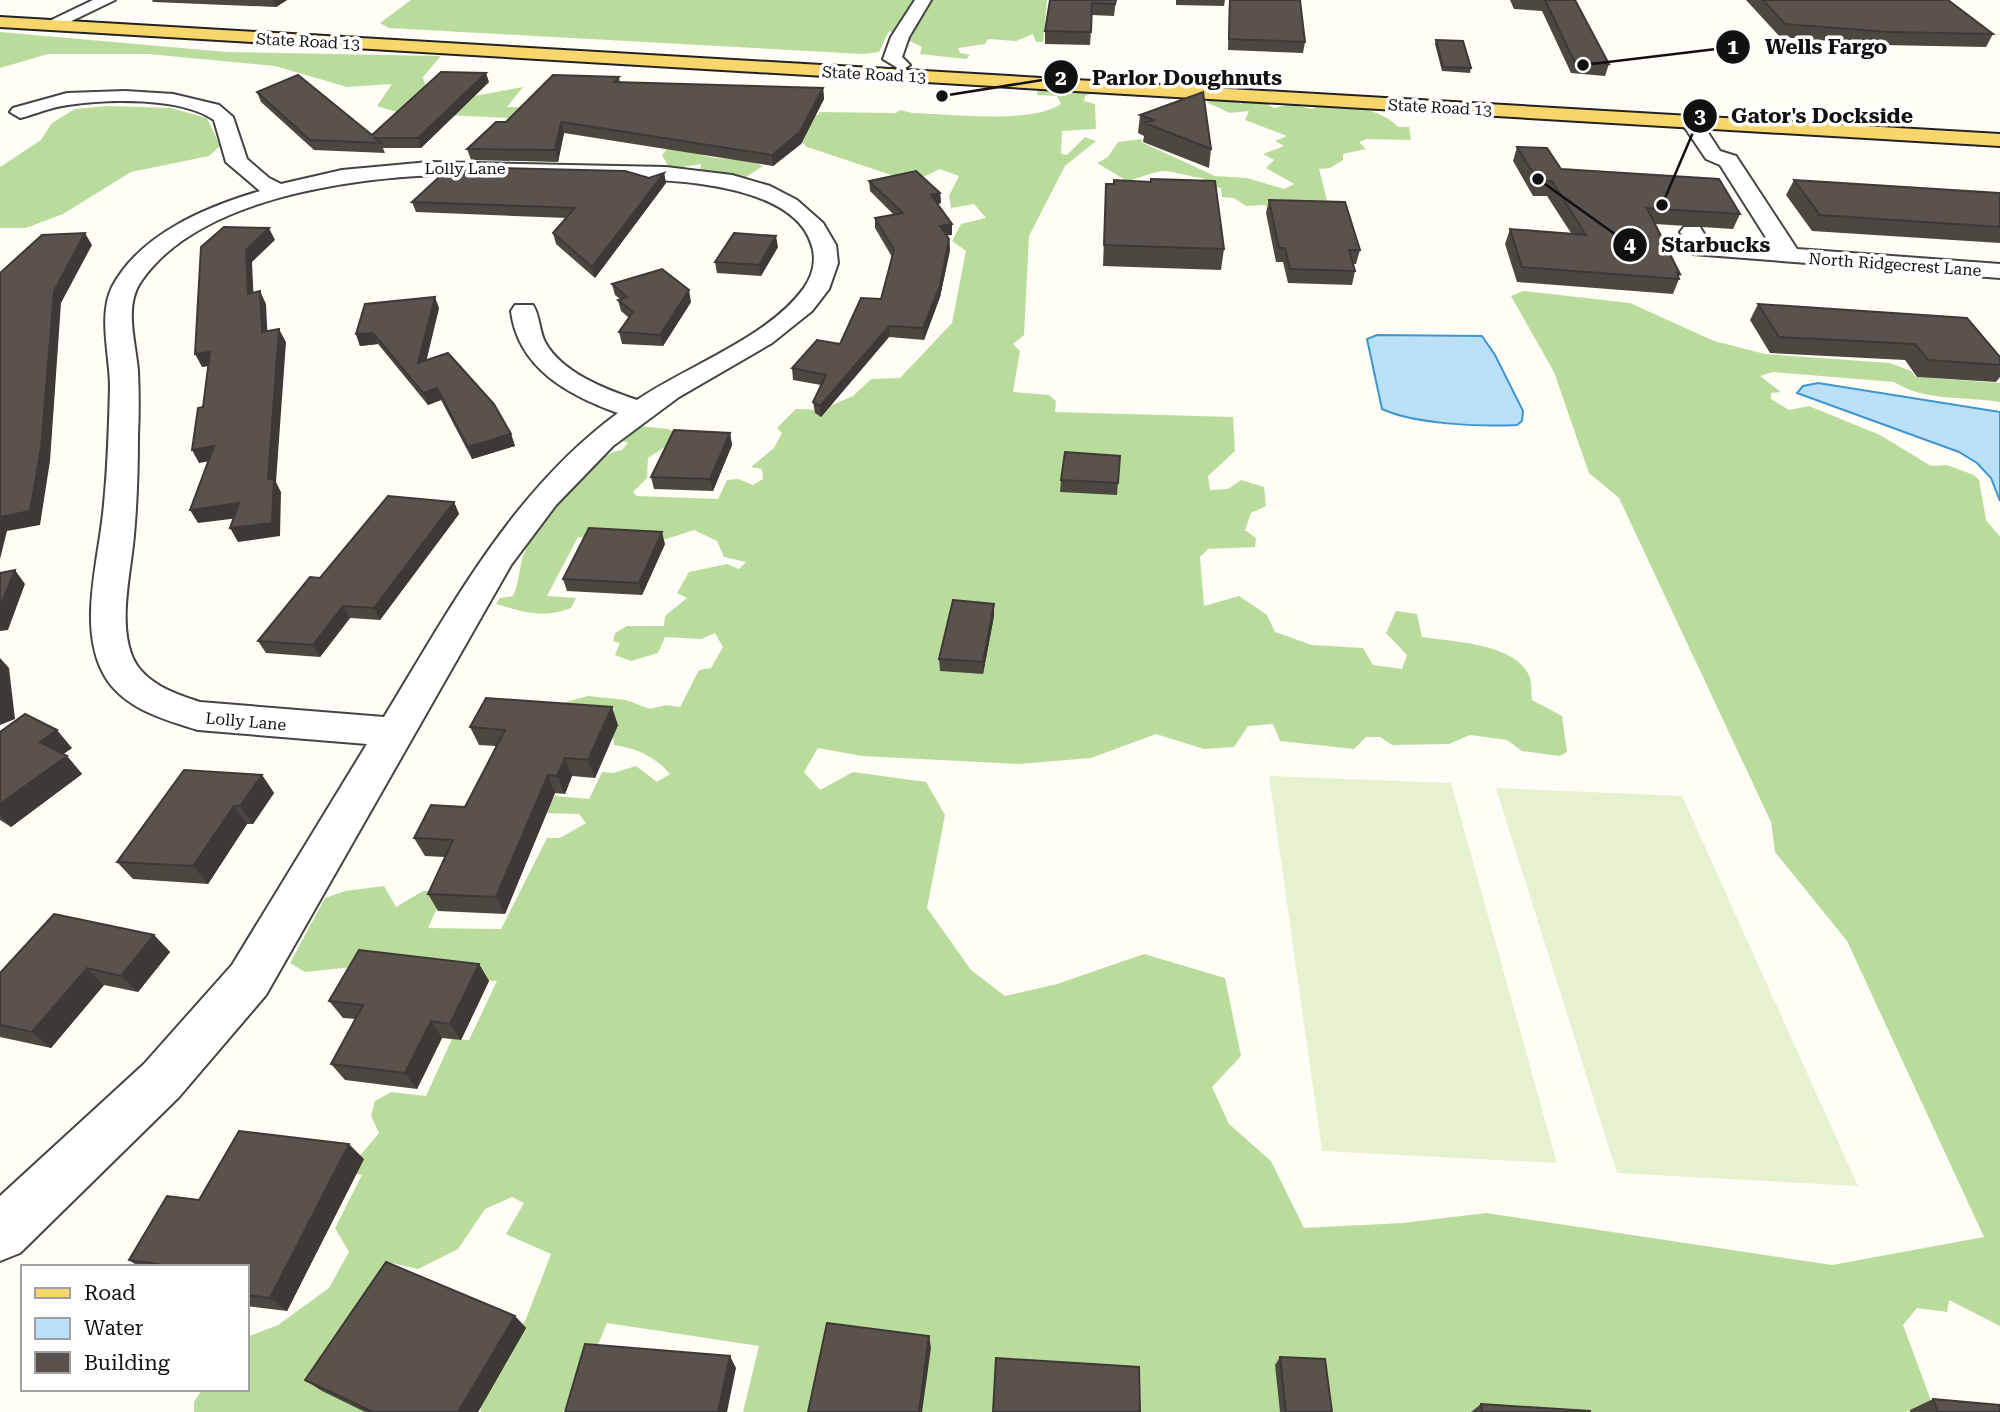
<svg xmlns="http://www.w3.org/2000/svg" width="2000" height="1412" viewBox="0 0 2000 1412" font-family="'Roboto Serif',serif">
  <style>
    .forest { fill: #b9dc9c }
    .pitch { fill: #e6f2cf }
    .water { fill: #b9e0f7; stroke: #3f96cf; stroke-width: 2 }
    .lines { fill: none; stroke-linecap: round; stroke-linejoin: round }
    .minor-casing { stroke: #444; stroke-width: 4 }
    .primary-casing { stroke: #222; stroke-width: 4 }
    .minor { fill: #fff; fill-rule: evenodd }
    .primary { fill: #f9d66b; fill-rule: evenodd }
    .wall { fill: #4d4742 }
    .shaded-wall { fill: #3f3936 }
    .building { fill: #5a524d; stroke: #3f3936; stroke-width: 2 }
    .labels { text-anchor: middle; stroke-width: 7; stroke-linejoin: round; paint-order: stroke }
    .far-street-label { font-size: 16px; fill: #111; stroke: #fff }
    .leader { fill: none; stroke: #111; stroke-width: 2.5 }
    .callout-dot { fill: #111; stroke: #fff; stroke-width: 2.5 }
    .mark-label { font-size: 21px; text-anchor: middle; font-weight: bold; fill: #fff }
    .callout-label { font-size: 21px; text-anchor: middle; font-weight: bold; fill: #111; stroke: #fff; stroke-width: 7; stroke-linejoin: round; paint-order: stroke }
  </style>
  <rect width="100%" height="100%" fill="#fffdf5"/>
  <path class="forest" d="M411,0H1047L1043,42H1036L1033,34L1016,41L988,39L985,44L958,48L960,53L970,55L966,59L920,54L922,47L889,31L879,52L863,54L389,28L380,23Z
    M0,32L227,52L441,56L423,77L428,94L474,96L523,87L507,107L818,115L820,112L896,113L900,110L913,113C950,114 1032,124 1061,104L1057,96L1037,95L1038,88L1092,93L1085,96L1084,101L1095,104L1096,129L1062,131L1061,154L1067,155L1085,137L1096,141L1065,166L1029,236L1024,335L1013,344L1020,351L1013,392L1049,395L1056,401L1055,412L1233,417L1235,451L1208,476L1210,490L1228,489L1241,480L1264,487L1266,506L1251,513L1245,530L1256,538L1255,547L1208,549L1200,557L1204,606L1239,596L1267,615L1275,632L1312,645L1363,648L1373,665L1402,669L1407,655L1386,633L1396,611L1417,614L1422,637C1452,642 1518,643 1530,678C1532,684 1531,694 1532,700L1562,716L1567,752L1560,756L1522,751L1507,740L1470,735L1449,744L1392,745L1380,737H1366L1354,749L1280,741L1273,724L1248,726L1234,747L1204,749L1156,734L1091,758L1019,764L862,756L818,748L804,772L820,790L853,772L926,782L945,815L927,908L971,970L1005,996L1057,984L1144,954L1225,978L1241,1056L1212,1087L1229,1124L1271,1161L1304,1228L1402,1223L1486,1213L1832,1265L1984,1237L1847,941L1775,852L1771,822L1619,498L1589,473L1554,372L1511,296L1523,291L1630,303L1714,341L1765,354L1890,363L1911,371L1916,377L2000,383V402C1964,396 1926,402 1894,382L1773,372L1760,376L1781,392L1771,393V399L1789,410L1809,406L1880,435L1931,466L1947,465L1974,475L1979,480L1986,520L2000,537V1326L1949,1300L1947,1312L1917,1308L1903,1325L1933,1406L1905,1412H743L759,1346L607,1323L575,1401L562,1412H481L479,1398L526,1319L551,1254L506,1234L524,1203L512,1197L485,1209L458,1249L418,1269L392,1263L343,1335L375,1412H194V1402L202,1389H247V1337L278,1325L329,1288L349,1252L335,1228L362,1175L346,1172L379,1133L371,1116L375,1101L391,1092L426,1096L452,1039L469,1040L497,981L395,975L382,964L305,972L290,963L325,898L345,891L384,886L396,907L423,891H445L428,928L501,929L547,838H560L586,823L579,814L543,813L555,796L589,799L602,772L613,773L636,766L657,782L670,774C654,756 638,749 614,745L613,737L594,735L555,705L588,696L626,700L650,709L666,705L680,707L699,670L711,668L723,647L715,633L701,639L665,637L658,653L631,661L615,655L620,643L613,641L615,633L627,626H664L665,616L687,598L677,593L689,572L727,564L739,569L746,562L724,557L717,541L694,530L654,543L578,537L547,596L576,598L571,608C544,619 523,612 496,604L500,598L513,596C519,583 519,572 522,559C531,530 592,452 622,450L628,443L621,440L639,426L668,429L683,435L648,458L647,478L633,492L637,496L718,499L727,480L738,479L753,485L763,479L762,469L751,467L774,448L782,433L777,428L796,409L821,410L853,396L871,379L900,378L952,323L966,251L952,241L961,224L986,218L974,204L951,208L949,196L959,176L940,169L912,182L807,147L802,142L688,147C710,165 737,154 763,166L740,181L700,172L701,164L670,169L662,155L671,144L661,139L499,128L508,118L400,113L377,106L392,84L347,87L275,66L148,54H48L0,68Z
    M1227,98L1241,104L1242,101L1259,100L1274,108L1291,104L1312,109C1315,108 1317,106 1320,105C1338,99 1387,112 1398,127H1409L1411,140L1367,139L1359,142L1366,149L1343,154V160L1330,168L1319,169L1329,208L1279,210L1264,205L1246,206L1234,198L1222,197L1221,188L1208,185L1203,178C1189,177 1178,172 1165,171C1156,170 1131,182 1117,183L1124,179L1097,163L1108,157L1118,142L1143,139L1141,142L1215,176L1247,178L1284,189L1294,184L1266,168L1274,160L1263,154L1284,146L1275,141L1287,136L1245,120L1249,111L1230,113L1206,102Z
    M108,106L171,108L207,118L220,146L209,156L131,172L63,214L26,228H0V167L41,140L52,123L75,109Z"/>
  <path class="pitch" d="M1269,776L1451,783L1557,1163L1322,1151Z
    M1496,788L1682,796L1858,1186L1617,1173Z"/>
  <path class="water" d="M1377,335L1482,336L1495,355L1523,411L1522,421L1517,425C1480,427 1414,424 1382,409L1367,339Z
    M1818,383L2000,412V501L1991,478L1977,463L1959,452L1797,393L1803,386Z"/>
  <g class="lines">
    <defs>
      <path id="minor" d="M93,0H115L55,29H43L41,25Z
        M915,0H931L909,37L902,57L910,65L901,70L883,59L891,37Z
        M125,91L173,94L219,105L233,117L247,159L269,178L281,184L342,170L429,162L666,167L732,175L770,186L797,200L823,223L836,245L838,263L829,289L812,311L772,343L679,397L613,446L556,505L511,565L266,995L179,1097L20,1253L0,1261V1196L144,1064L232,965L367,744L198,730C162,719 119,707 102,671C78,622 100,556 104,504C108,465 109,426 110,387C110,356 98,316 112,287C140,234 206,207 260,191L226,162L214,120C181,97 107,99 68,105C51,107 36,114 20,118L10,112L13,108L67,93ZM487,174C517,175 547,177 577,178C635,179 788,174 811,243C817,259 813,275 804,288C768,338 687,366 637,400C605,389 562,373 545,342C539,330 540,316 533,305H515L511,311C518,368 568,395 618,413C512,491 451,607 384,717L200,702C175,694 143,683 132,656C118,621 131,572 134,535C137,502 138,469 138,435C139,414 139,393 138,371C136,344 124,308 140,283C202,189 385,173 487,174Z
        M1696,115L1706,121L1705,128L1720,151L1736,156L1797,249L2000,264V278L1693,254L1680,232L1684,227H1700L1709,242L1772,247L1720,165L1706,159L1685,128L1689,117Z"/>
      <path id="primary" d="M0,17L2000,134V146L0,27Z"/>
    </defs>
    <use href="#minor" class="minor-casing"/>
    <use href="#primary" class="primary-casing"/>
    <use href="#minor" class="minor"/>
    <use href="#primary" class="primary"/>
  </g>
  <path class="wall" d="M148,0H287L276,7L153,2L152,0Z
    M1050,0H1116L1114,16L1092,15L1090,45L1045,44V31Z
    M1176,0H1225L1224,6L1176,5Z
    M1229,0H1300L1305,42L1303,53L1228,50Z
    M1510,0H1575L1609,64L1605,76L1571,73L1542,11L1514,9Z
    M1746,0H1948L1993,34L1986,47L1882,45L1780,37Z
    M1436,40L1471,68L1470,73L1442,71L1435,44Z
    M619,77L620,83L823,88L824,99L801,144L773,166L564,133L558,162L471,160L467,149L506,122Z
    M489,82L421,148H383L385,153L314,150L261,102L257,92L372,135Z
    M1203,92L1211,149L1209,168L1143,142L1144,136L1138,133L1140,115Z
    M1517,147L1561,169L1740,214L1733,229L1655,224L1680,274L1679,277V279L1673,294L1517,282L1505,244L1510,229L1571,233L1547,196H1533L1513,161Z
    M664,173L666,183L595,278L556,244L553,233L567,218L416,212L412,202L649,178Z
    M1794,180L2000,193V243L1812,231L1786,195Z
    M869,181L940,193L941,203L938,204L952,224V235H947L949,239L950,250L940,297L924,340L889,337L821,417L815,413L813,402L821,385L793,380L792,368L840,344L881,299L892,257L875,228V218L894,215L870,191Z
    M1106,184L1224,249L1221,270L1103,266Z
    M1269,200L1360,250L1356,264H1353L1355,271L1352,285L1288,283L1283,262H1276L1266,213Z
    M778,247L761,276L717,273L715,262Z
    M612,284L691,302L663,346L622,344L619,332L629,318L621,311L618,300L620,299L615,295Z
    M1758,304L2000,357V377L1996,382L1917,377L1905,360L1770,353L1750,320Z
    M439,308L426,360L511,434L515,446L472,459L441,400L428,405L378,344L360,346L356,334Z
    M730,433L732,445L713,491L654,489L651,477Z
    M1120,456L1117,495L1060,492L1061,480Z
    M454,502L459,514L380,620L350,618L320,657L266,653L258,641L320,578Z
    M665,544L642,595L567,591L563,579Z
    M994,604V616L983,674L940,671L939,659Z
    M618,725L595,778L572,776L565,794L555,793L505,914L438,911L428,894L445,857L425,856L414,838L465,807L496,746L479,745L470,727Z
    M0,732L72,748L63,754L67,756L82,774L11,827L0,820Z
    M262,775L274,793L253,824H247L208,884L133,879L117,862Z
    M154,935L170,952L138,992L104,985L51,1048L0,1037V973Z
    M479,964L489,981L461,1040L442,1038L417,1089L345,1080L331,1064L356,1019L343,1018L329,1001Z
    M364,1159L287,1311L247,1306V1267H139L129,1260L199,1200Z
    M515,1316L526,1328L478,1412H365L322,1391L305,1380Z
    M1280,1357L1332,1412H1280L1275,1365Z
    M1933,1399L2000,1412H1910V1410Z
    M1481,1404L1590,1412H1471Z"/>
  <path class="shaded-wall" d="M273,0H287L276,7Z
    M486,73L489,82L421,148L418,138Z
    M823,88L824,99L801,144L773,166L772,155Z
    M561,122L564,133L558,162L555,150Z
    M664,173L666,183L595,278L592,267Z
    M940,193L941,203L932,205L931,195Z
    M952,224V235L941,236L940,226Z
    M269,228L275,240L252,262L254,306L248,294L246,250Z
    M85,233L92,245L61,303L50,461L40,525L7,531L0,559V517L54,291Z
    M776,236L778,247L761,276L759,265Z
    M949,239L950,250L940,297L924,340L923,328Z
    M689,290L691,302L663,346L660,335Z
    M260,291L266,304L268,345L262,332Z
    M435,297L439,308L423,375L418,363Z
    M889,326V337L821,417L820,406Z
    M279,329L286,342L276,482L281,492L280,536L238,542L230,528L268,479Z
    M373,333L378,344L360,346L356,334Z
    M210,352L217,365L202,367L195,354Z
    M437,388L441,400L428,405L423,393Z
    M730,433L732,445L713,491L710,479Z
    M511,434L515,446L472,459L468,447Z
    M214,446L222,459L199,463L192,450Z
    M454,502L459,514L380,620L374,608Z
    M239,503L247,517L198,523L190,510Z
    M662,532L665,544L642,595L639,583Z
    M15,570L25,584L8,630L0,631V607Z
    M994,604V616L983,674V662Z
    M343,606L350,618L320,657L313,645Z
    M0,658L9,668L15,719L0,725Z
    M612,707L618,725L595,778L588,760Z
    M57,730L72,748L55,760L40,742Z
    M67,756L82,774L11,827L0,815V804Z
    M565,758L572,776L565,794L557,776Z
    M262,775L274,793L253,824L240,806Z
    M548,775L555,793L505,914L496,897Z
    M234,806L247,824L208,884L193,866Z
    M154,935L170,952L138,992L121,976Z
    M479,964L489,981L461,1040L450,1024Z
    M87,968L104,985L51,1048L32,1032Z
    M431,1021L442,1038L417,1089L405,1073Z
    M349,1144L364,1159L287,1311L270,1298Z
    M515,1316L526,1328L478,1412H458Z
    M929,1336L931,1348L922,1412H919Z
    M730,1356L736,1368L727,1412H718Z"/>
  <path class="building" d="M1050,0H1116L1115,4L1092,3L1091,32L1045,31Z
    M1230,0H1300L1305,42L1229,39Z
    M1544,0H1575L1609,64L1574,61L1545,0Z
    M1763,0H1948L1993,34L1888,32L1785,24Z
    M1436,40L1463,41L1471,68L1443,67Z
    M441,72L486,73L418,138H375L381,143L310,140L257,92L298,75L372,135Z
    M553,75L619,77L614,82L823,88L800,132L772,155L561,122L555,150L467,149L496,122H506Z
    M1203,92L1211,149L1145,123L1154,120L1140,115Z
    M1517,147L1547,148L1561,169L1719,179L1740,214L1647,208L1680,274L1677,273L1679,279L1522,267L1510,229L1586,235L1552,181H1538Z
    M450,167L625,171L649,178L664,173L592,267L553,233L575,208L412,202Z
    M916,171L940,193L931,195L952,224L940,226L949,239L940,286L923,328L889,326L820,406L813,402L826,375L792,368L817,340L840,344L861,298L881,299L894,250L875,218L903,213L869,181Z
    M1151,179L1215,181L1224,249L1104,245L1106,184H1114V180L1151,182Z
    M1794,180L2000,193V227L1820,215Z
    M1269,200L1345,202L1360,250H1349L1355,271L1290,269L1285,248H1279Z
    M224,227L269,228L246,250L248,294L260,291L262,332L279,329L268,479H274L272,523L230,528L239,503L190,510L214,446L192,450L198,408L203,407L210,352L195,354L201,247Z
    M85,233L54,291L41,448L30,511L0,517V273L42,235Z
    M734,233L776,236L759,265L715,262Z
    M662,269L689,290L660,335L619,332L633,312L618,300L627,297L612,284Z
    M435,297L418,363L448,353L494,404L511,434L468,447L437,388L423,393L373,333L356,334L365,304Z
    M1758,304L1967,318L2000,357V365L1928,360L1915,344L1779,337Z
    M674,430L730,433L710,479L651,477Z
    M1065,452L1120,456L1118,483L1061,480Z
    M388,496L454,502L374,608L343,606L313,645L258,641L310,577L320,578Z
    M589,528L662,532L639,583L563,579Z
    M15,570L0,607V573Z
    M953,600L994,604L983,662L939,659Z
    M486,698L612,707L588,760L565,758L557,776L548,775L496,897L428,894L453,840L414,838L431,805L465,807L505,730L470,727Z
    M25,714L57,730L40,742L67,756L0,804V732Z
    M184,770L262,775L240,806H234L193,866L117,862Z
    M54,914L154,935L121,976L87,968L32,1032L0,1025V973Z
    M359,950L479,964L450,1024L431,1021L405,1073L331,1064L363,1005L329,1001Z
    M239,1131L349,1144L270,1298L247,1295V1267H178L129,1260L167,1196L199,1200Z
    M386,1262L515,1316L458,1412H373L305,1380Z
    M827,1323L929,1336L919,1412H808Z
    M585,1344L730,1356L718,1412H565Z
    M1280,1357L1325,1359L1332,1412H1286Z
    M996,1358L1139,1367L1140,1412H993Z
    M1933,1399L2000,1405V1412H1938Z
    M1481,1404L1590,1411V1412H1482Z"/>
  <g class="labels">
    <g class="far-street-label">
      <text transform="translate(308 41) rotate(3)" y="6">State Road 13</text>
      <text transform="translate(874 74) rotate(3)" y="6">State Road 13</text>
      <text transform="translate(1440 107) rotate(3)" y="6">State Road 13</text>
      <text x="465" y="174">Lolly Lane</text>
      <text transform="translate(1895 264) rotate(4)" y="6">North Ridgecrest Lane</text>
      <text transform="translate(246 721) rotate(5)" y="6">Lolly Lane</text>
    </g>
  </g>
  <path class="leader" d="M1583 65L1733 47M942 96L1061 77M1662 205L1700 116M1538 179L1630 245"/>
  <g class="callout-dot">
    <circle cx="1583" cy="65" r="7"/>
    <circle cx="942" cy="96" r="7"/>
    <circle cx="1662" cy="205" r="7"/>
    <circle cx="1538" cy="179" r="7"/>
    <circle cx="1733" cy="47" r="18"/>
    <circle cx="1061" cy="77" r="18"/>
    <circle cx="1700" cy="116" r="18"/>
    <circle cx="1630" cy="245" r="18"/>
  </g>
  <g class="mark-label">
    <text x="1733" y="54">1</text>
    <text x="1061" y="85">2</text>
    <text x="1700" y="123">3</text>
    <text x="1630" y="252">4</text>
  </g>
  <g class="callout-label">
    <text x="1826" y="54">Wells Fargo</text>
    <text x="1187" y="85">Parlor Doughnuts</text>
    <text x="1822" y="123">Gator's Dockside</text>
    <text x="1716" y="252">Starbucks</text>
  </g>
  <rect x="21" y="1265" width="228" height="126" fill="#ffffff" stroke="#a0a0a0" stroke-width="2"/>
  <rect x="35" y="1288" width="35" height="10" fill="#f9d66b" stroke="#a0a0a0" stroke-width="2"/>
  <text x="84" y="1300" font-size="21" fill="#111111">Road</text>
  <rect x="35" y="1318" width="35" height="21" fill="#b9e0f7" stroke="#a0a0a0" stroke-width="2"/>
  <text x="84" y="1335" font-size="21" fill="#111111">Water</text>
  <rect x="35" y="1352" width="35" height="21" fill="#5a524d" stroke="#a0a0a0" stroke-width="2"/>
  <text x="84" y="1370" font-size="21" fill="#111111">Building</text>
</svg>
